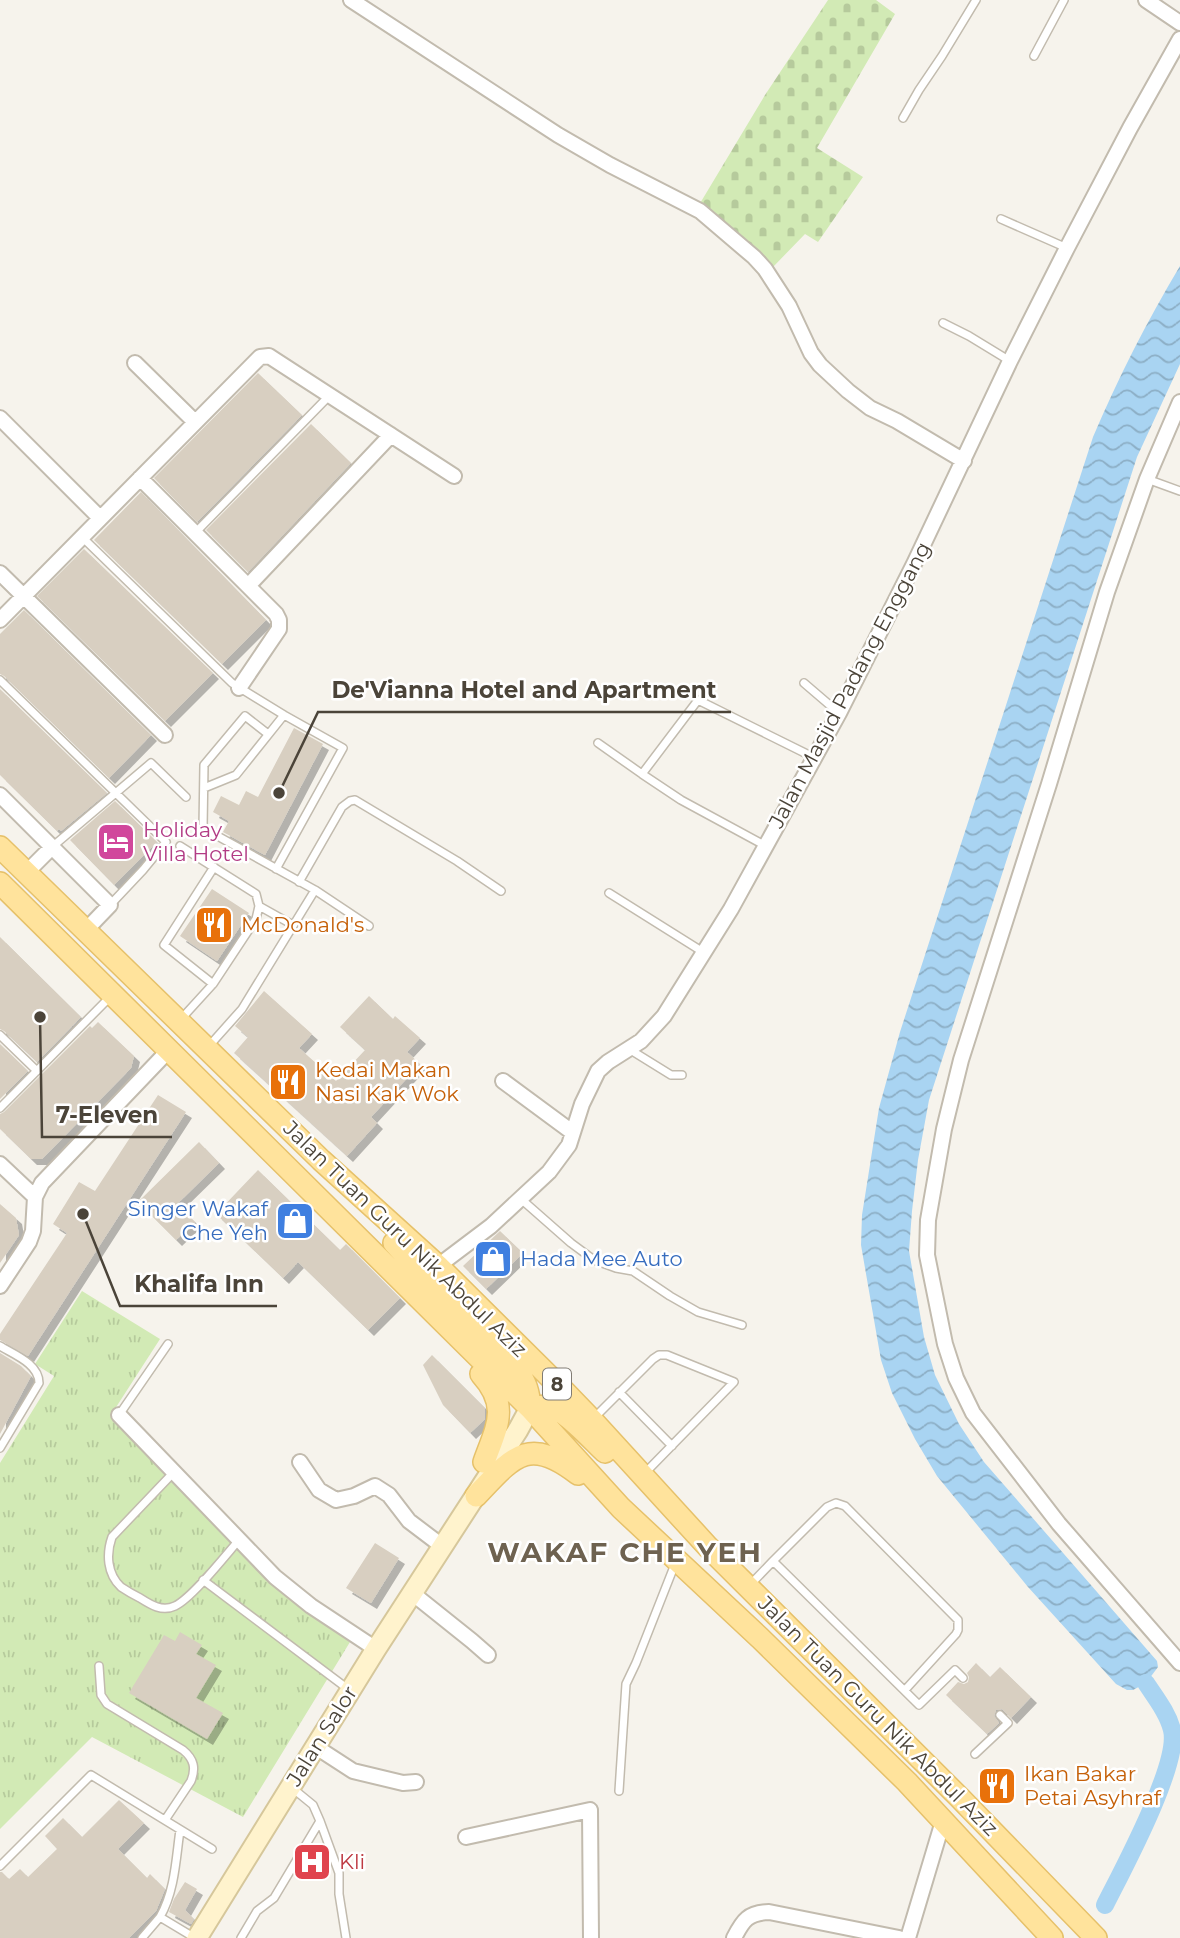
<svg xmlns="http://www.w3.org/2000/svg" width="1180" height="1938" viewBox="0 0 1180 1938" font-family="Montserrat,sans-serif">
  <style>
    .grass { fill: url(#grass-tufts) }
    .cemetery { fill: url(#cemetery-stones) }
    .water { fill: url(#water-waves) }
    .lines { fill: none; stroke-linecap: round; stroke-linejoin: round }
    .canal { stroke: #a9d4f2; stroke-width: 18 }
    .building { fill: #d8cfc1; filter: url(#shadow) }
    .service-casing { stroke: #c2bbae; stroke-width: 10 }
    .minor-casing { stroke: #c2bbae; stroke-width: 18 }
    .secondary-casing { stroke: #d6c79b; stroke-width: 23 }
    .primary-casing { stroke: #e6c16a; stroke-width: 24 }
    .service { stroke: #fff; stroke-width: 7 }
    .minor { stroke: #fff; stroke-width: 14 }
    .secondary { stroke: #fff3cd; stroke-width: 19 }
    .primary { stroke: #ffe39c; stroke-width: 21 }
    .labels { text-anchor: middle; stroke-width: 5; stroke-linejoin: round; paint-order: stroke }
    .shield { fill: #fff; stroke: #817c74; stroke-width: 2 }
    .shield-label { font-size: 19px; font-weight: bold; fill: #4b4439 }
    .street-label { font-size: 21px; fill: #4b4439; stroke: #fff }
    .hotel-label { font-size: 21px; fill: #b23c85; stroke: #fff; text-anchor: start }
    .food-label { font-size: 21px; fill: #c56008; stroke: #fff; text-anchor: start }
    .shop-label { font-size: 21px; fill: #366cbe; stroke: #fff; text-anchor: end }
    .health-label { font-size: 21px; fill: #be3a42; stroke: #fff; text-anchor: start }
    .district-label { font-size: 28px; font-weight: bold; letter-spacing: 2px; fill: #6e6250; stroke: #fff }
    .leader { fill: none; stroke: #4b4439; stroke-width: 2.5 }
    .callout-dot { fill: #4b4439; stroke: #fff; stroke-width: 2.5 }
    .callout-label { font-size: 23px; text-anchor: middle; font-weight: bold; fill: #4b4439; stroke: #fff; stroke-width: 5; stroke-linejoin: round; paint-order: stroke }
  </style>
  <defs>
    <pattern id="grass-tufts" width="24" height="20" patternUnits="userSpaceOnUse" patternTransform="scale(1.75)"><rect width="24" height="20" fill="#d2eab5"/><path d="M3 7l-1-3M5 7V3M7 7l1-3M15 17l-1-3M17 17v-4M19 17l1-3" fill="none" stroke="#b6ca9c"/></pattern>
    <pattern id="cemetery-stones" width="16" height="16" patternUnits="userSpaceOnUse" patternTransform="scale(1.75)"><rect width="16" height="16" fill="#d2eab5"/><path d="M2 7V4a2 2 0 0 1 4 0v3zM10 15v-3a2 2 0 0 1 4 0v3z" fill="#b6ca9c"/></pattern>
    <pattern id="water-waves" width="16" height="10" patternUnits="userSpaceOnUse" patternTransform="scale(1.75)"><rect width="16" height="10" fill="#a9d4f2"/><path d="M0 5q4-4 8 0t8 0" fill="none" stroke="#8caec5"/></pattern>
    <filter id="shadow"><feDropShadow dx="6" dy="6" stdDeviation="0" flood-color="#0004"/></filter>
  </defs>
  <rect width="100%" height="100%" fill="#f6f3ec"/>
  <path class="grass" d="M82,1291L160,1339L111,1415L269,1580L306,1612L350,1642L243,1817L92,1737L0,1829V1463L54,1376L35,1364Z"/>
  <path class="cemetery" d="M828,0H876L895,14L817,148L863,177L818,242L805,234L773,267L699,205L765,95Z"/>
  <path class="water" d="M1180,266V364L1137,457L929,1100L918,1160L912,1211L909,1251L924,1337L935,1375L959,1424L984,1462L1157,1661L1158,1667L1146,1683L1133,1690H1127L1116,1684L1028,1587L937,1476L915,1439L892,1393L881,1360L861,1245L862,1215L879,1108L900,1032L1093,437C1118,378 1147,321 1180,266Z"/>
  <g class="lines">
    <path class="canal" d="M1105,1905C1122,1871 1180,1764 1172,1730C1168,1713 1155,1697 1146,1683"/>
  </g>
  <path class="building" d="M258,373L302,415L197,522L154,478Z
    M311,424L351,463L248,572L206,530Z
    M141,492L266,620L222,664L94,540Z
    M84,549L213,673L165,721L37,596Z
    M24,610L151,735L109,778L4,676L0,674V634Z
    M0,689L107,793L61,831L59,829L57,831L0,775Z
    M294,728L323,744L265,855L223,832L229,821L213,812L221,796L239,805L246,791L258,797Z
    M115,801L157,842L114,885L70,840Z
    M212,889L249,913L217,961L180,936Z
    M0,937L81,1017L37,1062L4,1031L0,1029Z
    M264,991L312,1034L299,1048L336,1081L365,1050L340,1027L369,996L393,1019L395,1016L420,1038L407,1052L420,1064L371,1117L377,1123L347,1156L234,1053L248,1037L235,1026Z
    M98,1022L134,1056L131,1068L42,1159H31L0,1129V1114L4,1112L90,1026L92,1028Z
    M0,1044L28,1071L0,1099Z
    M158,1095L186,1112L28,1356L0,1340V1334L67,1233L53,1224L79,1182L95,1191Z
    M199,1142L219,1163L177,1204L195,1222L176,1240L138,1202Z
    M258,1170L340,1250L346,1244L400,1298L368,1330L298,1262L283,1278L216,1214Z
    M0,1204L16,1218L19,1235L0,1263Z
    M500,1231L523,1253L486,1289L463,1266Z
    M0,1353L21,1366L31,1376L0,1434Z
    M432,1355L485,1408V1419L470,1433L443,1405L423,1365Z
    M375,1543L399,1558L371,1603L346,1588Z
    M180,1632L202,1645L196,1654L216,1665L196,1698L223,1713L207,1739L129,1693L164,1635L175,1641Z
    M976,1663L990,1677L1000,1667L1031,1697L1011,1718L1002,1709L996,1710L994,1716L999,1723L987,1734L946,1695L958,1682L964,1684L968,1682L969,1677L967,1673Z
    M119,1800L144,1823L118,1849L147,1878L150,1874L165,1889L156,1911L129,1938H0V1872H2L9,1879L20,1869L28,1877L57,1849L45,1836L63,1818L82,1837Z
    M185,1882L197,1889L185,1910L194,1919L191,1924L169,1912L174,1899Z"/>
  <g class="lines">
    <defs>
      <path id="service" d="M1034,56L1064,0
        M903,118L919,90L942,56L976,0
        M1001,219L1067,248
        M943,323L969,336L1010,361
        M1147,479L1180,491
        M195,533L330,395
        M82,537L232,683L284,715L343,748L276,869
        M0,680L166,842L143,870L110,905
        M804,683L839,713
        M598,743L642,774
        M204,788L236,775L284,715
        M764,845L681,800L642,774L698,700L813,757
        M180,846L256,894L259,906L256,919L213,984L181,1019
        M52,847L151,763L186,797
        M299,882L342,807L350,801L355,800L457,861L501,891
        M315,890L369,926
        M609,893L703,952
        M259,906L293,925
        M213,984L164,945L214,867
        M0,1035L37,1071
        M209,1046L242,1009L315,890L203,828L204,765L245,716L268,734
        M629,1049L671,1075H682
        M0,1108L110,997
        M521,1199L571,1243L594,1260L616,1268L633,1271L670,1296L698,1312L742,1325
        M0,1346C15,1355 39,1364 39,1383L0,1448
        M619,1392L672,1446
        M119,1415L168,1344
        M593,1419L653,1359L659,1355H667L734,1382L643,1475
        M174,1472L112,1537C106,1554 107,1574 121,1587C127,1591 134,1595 140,1598C151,1605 162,1612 175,1606C192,1598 225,1556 239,1540
        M773,1561L827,1507L836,1503L845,1506L958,1620V1630L956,1634L905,1690
        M203,1580L348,1689
        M749,1586L773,1561L919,1705L955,1670L963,1678
        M99,1666L101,1695L107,1704L183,1750C194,1759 196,1768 191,1781L165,1820
        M975,1754L1008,1723L1000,1715
        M291,1787L313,1805L320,1821L339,1873V1894L346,1938
        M619,1791L626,1684L636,1663L675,1564
        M0,1866L91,1775L212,1849
        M160,1917C175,1891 176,1858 180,1830
        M142,1938L160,1917L195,1938
        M241,1938L257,1911L274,1898L320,1821"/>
      <path id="minor" d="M351,0L558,135L610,165L700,211L754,257L765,269L789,306L811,353L820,365L848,391L870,408L897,421L964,461
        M1146,0L1180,23
        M135,363L195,422
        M1180,402L1147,479L1107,592L1049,784L961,1060L944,1129L928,1220L927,1255L945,1344L956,1378L973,1413L1059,1524L1180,1663
        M0,418L100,518
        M140,478L248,586
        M0,573L165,735
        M0,620L260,357L269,356L272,358L454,476
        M239,688L279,629V620L276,614L248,586L391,435
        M0,795L110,905L85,931
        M26,873L52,847
        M503,1081L572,1132
        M0,1164L35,1197
        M438,1266L491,1226L549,1172L569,1145L582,1104L598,1071L608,1062L641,1041L664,1016L731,909L839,713L914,564L1010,361L1067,248L1130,128L1180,39
        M0,1286L29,1242L33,1231L35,1197L42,1183L169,1050
        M119,1415L275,1577L311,1606L376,1649
        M300,1462L319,1490L336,1500L354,1496L375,1486L389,1495L409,1521L442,1546
        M412,1593L472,1641L488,1655
        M316,1747L353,1771L403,1783L416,1782
        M466,1837L590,1810L591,1938
        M734,1938C743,1920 748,1913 769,1912L899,1938
        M908,1938L943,1821"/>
      <path id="secondary" d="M197,1938L376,1649L518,1430L530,1408"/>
      <path id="primary" d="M0,847L321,1160L438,1266L561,1388L592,1420L708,1547L960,1798L1096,1938
        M0,883L530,1408L621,1508L760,1638L907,1782L1052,1938
        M394,1243L441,1294L516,1368C526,1382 529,1392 530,1408
        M481,1374C510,1406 497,1426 484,1462
        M530,1408C537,1407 545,1405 552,1407C568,1413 593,1441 605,1452
        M476,1496C513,1457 528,1435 578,1474"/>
    </defs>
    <use href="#service" class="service-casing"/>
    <use href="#minor" class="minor-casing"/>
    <use href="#secondary" class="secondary-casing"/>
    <use href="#primary" class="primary-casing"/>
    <use href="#service" class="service"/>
    <use href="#minor" class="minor"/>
    <use href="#secondary" class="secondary"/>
    <use href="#primary" class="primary"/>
  </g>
  <defs>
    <symbol id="hotel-square" viewBox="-11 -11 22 22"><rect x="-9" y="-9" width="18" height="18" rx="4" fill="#d1479c" stroke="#fff"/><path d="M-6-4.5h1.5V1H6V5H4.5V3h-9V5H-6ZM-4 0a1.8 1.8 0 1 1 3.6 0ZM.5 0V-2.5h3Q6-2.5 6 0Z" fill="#fff"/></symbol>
    <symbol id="restaurant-square" viewBox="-11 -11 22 22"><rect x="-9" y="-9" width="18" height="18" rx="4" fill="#e8710a" stroke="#fff"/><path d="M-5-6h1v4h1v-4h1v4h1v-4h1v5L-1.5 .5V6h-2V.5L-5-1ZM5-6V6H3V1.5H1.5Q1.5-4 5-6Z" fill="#fff"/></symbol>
    <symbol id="shop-square" viewBox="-11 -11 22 22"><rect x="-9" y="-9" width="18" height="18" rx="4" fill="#3f7fe0" stroke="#fff"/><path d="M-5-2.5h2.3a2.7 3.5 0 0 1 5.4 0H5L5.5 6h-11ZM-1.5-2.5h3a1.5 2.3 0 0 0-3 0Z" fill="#fff"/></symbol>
    <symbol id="hospital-square" viewBox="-11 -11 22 22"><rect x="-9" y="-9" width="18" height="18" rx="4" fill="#e0444e" stroke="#fff"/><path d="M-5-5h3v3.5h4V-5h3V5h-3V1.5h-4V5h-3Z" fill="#fff"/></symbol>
  </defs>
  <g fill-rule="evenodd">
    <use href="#hotel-square" x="94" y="820" width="44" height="44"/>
    <use href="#restaurant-square" x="192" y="903" width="44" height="44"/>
    <use href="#restaurant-square" x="266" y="1060" width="44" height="44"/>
    <use href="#shop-square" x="273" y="1199" width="44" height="44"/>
    <use href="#shop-square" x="471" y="1237" width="44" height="44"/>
    <use href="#restaurant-square" x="975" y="1764" width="44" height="44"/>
    <use href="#hospital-square" x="290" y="1840" width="44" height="44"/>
  </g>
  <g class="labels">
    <rect class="shield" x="543" y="1368.5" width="28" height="31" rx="5"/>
    <g class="shield-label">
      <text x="557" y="1391">8</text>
    </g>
    <g class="street-label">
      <text transform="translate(850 685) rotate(-62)" y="7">Jalan Masjid Padang Enggang</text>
      <text transform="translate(405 1239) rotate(44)" y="7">Jalan Tuan Guru Nik Abdul Aziz</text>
      <text transform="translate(878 1716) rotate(45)" y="7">Jalan Tuan Guru Nik Abdul Aziz</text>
      <text transform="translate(322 1736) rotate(-58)" y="7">Jalan Salor</text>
    </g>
    <g class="hotel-label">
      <text x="143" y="837">Holiday<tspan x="143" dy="24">Villa Hotel</tspan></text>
    </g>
    <g class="food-label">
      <text x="241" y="932">McDonald's</text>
      <text x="315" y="1077">Kedai Makan<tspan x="315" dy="24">Nasi Kak Wok</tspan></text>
      <text x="1024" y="1781">Ikan Bakar<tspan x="1024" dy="24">Petai Asyhraf</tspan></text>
    </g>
    <g class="shop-label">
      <text x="268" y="1216">Singer Wakaf<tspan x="268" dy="24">Che Yeh</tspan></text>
      <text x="520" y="1266" text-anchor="start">Hada Mee Auto</text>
    </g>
    <g class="health-label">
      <text x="339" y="1869">Kli</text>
    </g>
    <g class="district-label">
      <text x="625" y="1562">WAKAF CHE YEH</text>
    </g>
  </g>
  <path class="leader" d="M279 793L318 712H731M40 1017L42 1137H172M83 1214L120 1306H277"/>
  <g class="callout-dot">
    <circle cx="279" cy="793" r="7"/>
    <circle cx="40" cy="1017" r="7"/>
    <circle cx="83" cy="1214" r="7"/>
  </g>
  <g class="callout-label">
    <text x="524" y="698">De'Vianna Hotel and Apartment</text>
    <text x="107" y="1123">7-Eleven</text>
    <text x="199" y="1292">Khalifa Inn</text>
  </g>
</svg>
